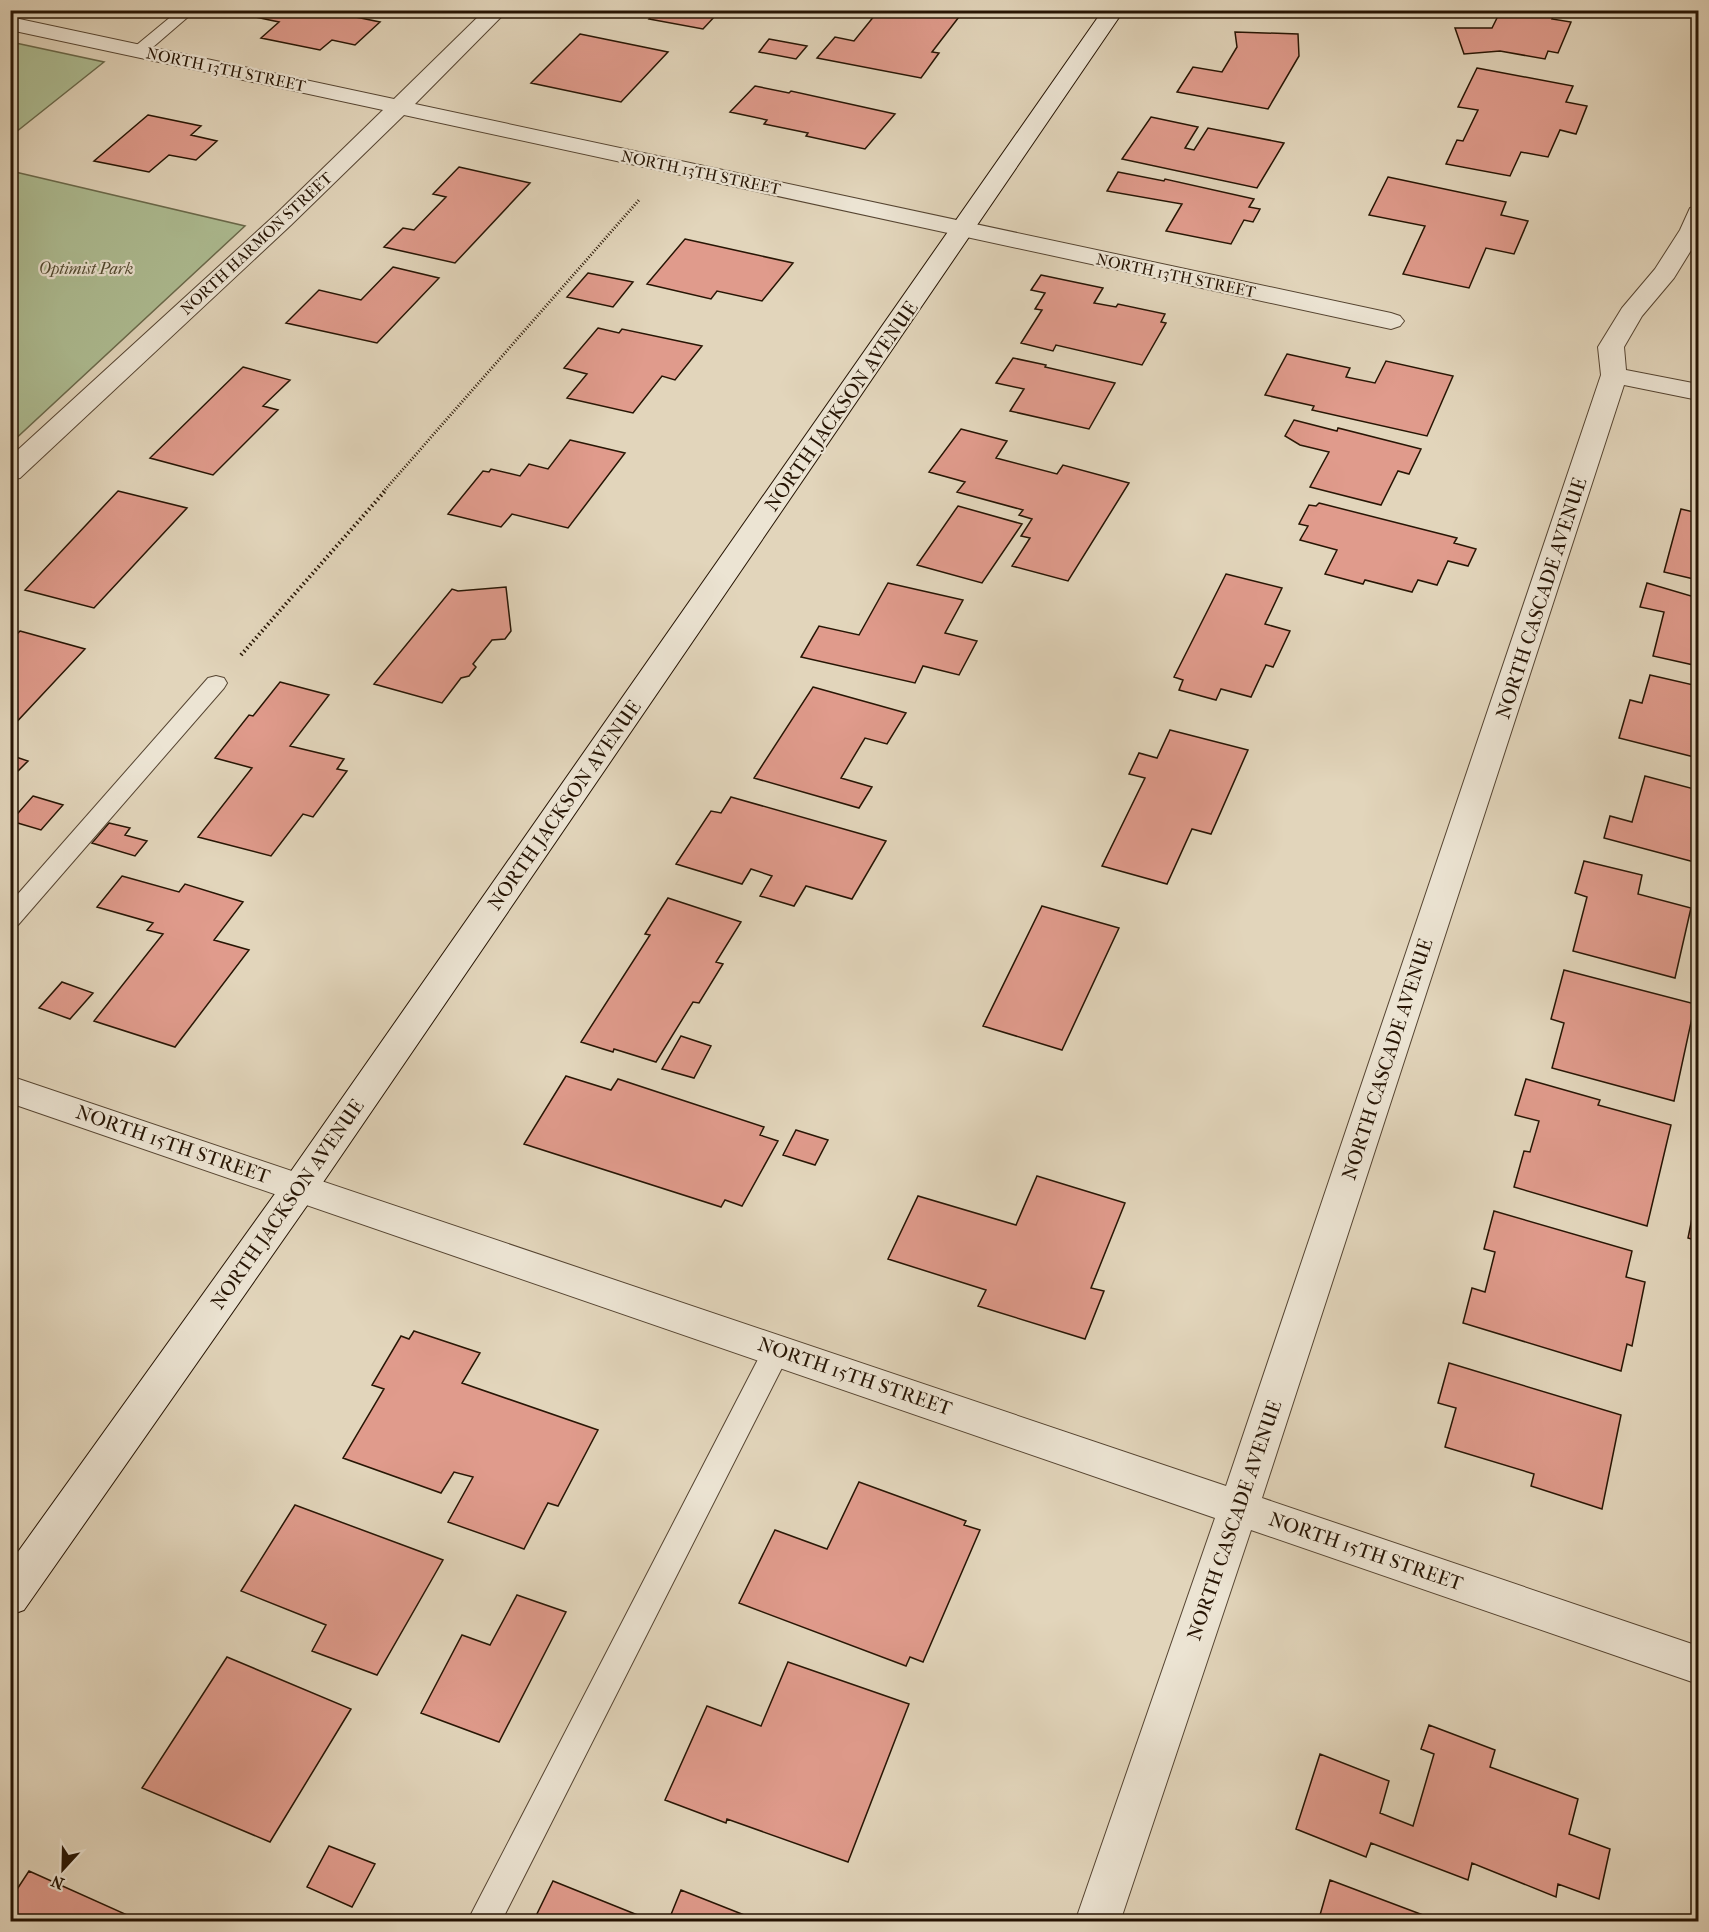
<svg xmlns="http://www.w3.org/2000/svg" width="1709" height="1932" viewBox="0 0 1709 1932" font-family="'IM FELL French Canon',serif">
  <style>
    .green { fill: #aebe94; stroke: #6a6a4c; stroke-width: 1.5 }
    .building { fill: #e09b8c; stroke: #271504; stroke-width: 1.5 }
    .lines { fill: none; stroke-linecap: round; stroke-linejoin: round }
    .lane-casing { stroke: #564532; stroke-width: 2 }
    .street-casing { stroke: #564532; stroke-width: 2 }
    .secondary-casing { stroke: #271504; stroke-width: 2 }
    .path-far1 { stroke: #271504; stroke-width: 3; stroke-dasharray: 1 2; stroke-linecap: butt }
    .path { stroke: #271504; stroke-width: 4; stroke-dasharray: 1.5 3; stroke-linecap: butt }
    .lane { fill: #ece4d3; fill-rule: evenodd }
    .street { fill: #ece4d3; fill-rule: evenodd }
    .secondary { fill: #ece4d3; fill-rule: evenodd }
    .labels { text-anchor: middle; stroke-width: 4.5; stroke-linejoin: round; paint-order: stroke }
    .far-street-label { font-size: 16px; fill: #271504; stroke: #ece4d3 }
    .far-park-label { font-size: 16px; font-style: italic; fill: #50482f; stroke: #ece4d3 }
    .street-label { font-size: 20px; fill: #271504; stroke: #ece4d3 }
  </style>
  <rect width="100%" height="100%" fill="#e2d5bb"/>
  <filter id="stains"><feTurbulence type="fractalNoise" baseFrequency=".00333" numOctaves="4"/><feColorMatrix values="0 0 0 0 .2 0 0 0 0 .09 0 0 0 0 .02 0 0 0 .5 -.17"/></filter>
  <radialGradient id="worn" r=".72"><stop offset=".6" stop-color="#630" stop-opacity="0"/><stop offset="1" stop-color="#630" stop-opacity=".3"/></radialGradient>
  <path class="green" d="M11,42L104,62L11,136Z
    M11,171L245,226L11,443L10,171Z"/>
  <path class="building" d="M257,10H341L354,13L351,16L380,22L355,45L332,40L320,50L261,38L279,22L250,16Z
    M608,10H641L636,16Z
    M657,10H707L705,13L716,15L703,29L649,19Z
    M879,10H946L962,13L932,52L939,53L921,78L817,58L835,37L854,41Z
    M1489,10H1556L1552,19L1571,22L1558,53L1548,51L1545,59L1500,51L1464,54L1455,28H1492L1499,14Z
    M1235,32L1298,34L1299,56L1268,109L1177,92L1193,67L1222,72L1237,47Z
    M580,34L668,52L621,102L531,83Z
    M769,39L807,46L796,59L759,52Z
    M1477,68L1573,86L1566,102L1587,106L1576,134L1560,130L1548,157L1521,152L1510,176L1446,164L1457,140L1463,141L1478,110L1458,107Z
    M755,86L789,93L791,91L895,114L865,149L806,136L808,133L764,124L767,120L730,112Z
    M148,115L201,126L191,135L217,141L196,160L169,155L149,172L94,161Z
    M1151,117L1198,127L1185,148L1194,150L1208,128L1284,143L1257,188L1122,159Z
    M459,167L530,183L455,263L384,247L403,228L414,230L446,197L433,194Z
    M1118,172L1164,181L1165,179L1254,199L1249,207L1260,209L1253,222L1244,220L1231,244L1166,231L1182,204L1107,191Z
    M1388,177L1506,202L1501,215L1528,221L1514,254L1486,248L1469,288L1403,274L1425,226L1369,215Z
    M685,239L793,263L762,301L717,291L711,299L647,284Z
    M393,267L439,278L377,343L286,323L319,290L361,300Z
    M588,273L633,282L613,307L567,297Z
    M1041,275L1103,288L1094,303L1116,307L1118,304L1165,314L1161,322L1166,323L1142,365L1056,345L1053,351L1021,343L1042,310L1035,309L1045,293L1031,290Z
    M598,328L619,333L622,329L702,346L675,380L662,376L633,413L567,398L587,374L564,368Z
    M1287,354L1350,368L1346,377L1375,383L1386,361L1453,376L1427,436L1312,410L1314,406L1265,395Z
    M1013,358L1046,365L1045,367L1115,383L1089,429L1010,411L1024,389L996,383Z
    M243,367L290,380L263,406L278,410L213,475L150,458Z
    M1294,420L1337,431L1338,428L1421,449L1409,474L1398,471L1381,505L1310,487L1329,452L1300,445L1285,436Z
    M961,429L1007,441L996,458L1057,474L1063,465L1129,483L1068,581L1012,566L1030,538L1021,536L1032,519L1019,515L1023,510L957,492L965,482L929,472Z
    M570,440L625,453L568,528L512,514L501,527L448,514L483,471L489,472L491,469L520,476L529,464L548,469Z
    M118,491L187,508L94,608L25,590Z
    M1319,503L1457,538L1454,543L1476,549L1468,566L1448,561L1437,585L1418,580L1412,592L1365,580L1363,584L1325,574L1337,550L1300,540L1308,526L1299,524L1309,505L1316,506Z
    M958,506L1022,524L982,583L917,565Z
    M1681,509L1698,513V580L1664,572Z
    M1226,574L1282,588L1265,624L1290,631L1273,667L1266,665L1251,697L1221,689L1216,700L1179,690L1183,680L1174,677Z
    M888,583L963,600L945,633L977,641L959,675L923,666L915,683L801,657L819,626L859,635Z
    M1647,583L1698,598V666L1653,656L1664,612L1640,607Z
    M506,587L511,631L505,639L492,640L473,664L476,667L469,676L461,678L442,703L374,684L452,589L458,591Z
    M20,631L85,649L10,729V641Z
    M1650,675L1698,686V758L1619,738L1630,700L1642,703Z
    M280,682L329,695L290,746L344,759L337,769L347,771L313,817L303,814L271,856L198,837L252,768L215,758L249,715L253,716Z
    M813,687L906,713L887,744L865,738L841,778L872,787L859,808L754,778Z
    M1170,730L1248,750L1211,834L1192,829L1167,884L1102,866L1145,778L1129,774L1139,753L1157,758Z
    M10,755L28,761L10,779Z
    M1645,776L1698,790V863L1604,838L1610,816L1632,822Z
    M33,796L63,805L41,830L11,821Z
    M731,797L886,841L852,899L806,886L794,906L760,896L772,876L751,869L742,884L676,864L711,811L721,813Z
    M109,823L130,828L125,835L147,841L135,856L92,843Z
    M1584,861L1642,875L1638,894L1691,908L1675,978L1573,951L1587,897L1575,893Z
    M122,876L179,892L185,884L243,902L214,940L249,950L175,1047L94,1021L163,934L147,930L153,923L97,907Z
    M668,898L741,922L716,962L723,964L699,1003L693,1002L656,1062L614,1049L613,1052L581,1042L650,935L645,934Z
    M1042,906L1119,928L1062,1050L983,1026Z
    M1564,970L1695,1004L1674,1101L1552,1068L1564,1023L1551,1019Z
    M62,982L93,993L70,1019L39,1008Z
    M681,1036L711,1046L694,1078L662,1069Z
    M566,1076L611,1090L618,1079L764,1127L760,1135L778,1141L742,1206L725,1200L721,1207L524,1144Z
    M1526,1079L1600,1100L1598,1105L1671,1125L1647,1226L1514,1187L1524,1151L1530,1152L1539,1121L1515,1115Z
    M796,1130L828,1140L815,1165L783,1155Z
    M1037,1176L1125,1203L1091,1288L1104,1291L1085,1339L978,1306L986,1290L888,1259L918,1196L1016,1225Z
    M1698,1189V1241L1688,1238Z
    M1494,1211L1632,1251L1626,1277L1645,1282L1632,1346L1627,1344L1621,1371L1463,1323L1472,1288L1485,1292L1495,1252L1484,1249Z
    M414,1331L480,1353L462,1383L598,1430L558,1506L548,1503L524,1549L448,1522L473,1477L454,1472L441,1493L343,1458L384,1389L372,1385L401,1336L409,1339Z
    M1449,1363L1621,1415L1602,1509L1531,1486L1534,1474L1445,1447L1456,1408L1438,1403Z
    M859,1482L966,1521L964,1525L980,1530L923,1662L910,1657L906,1666L739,1603L775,1530L827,1549Z
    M295,1505L443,1560L377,1675L312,1651L326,1625L241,1591Z
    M517,1595L566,1612L499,1742L421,1713L462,1635L490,1645Z
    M227,1657L351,1709L270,1842L142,1788Z
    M788,1662L909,1704L848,1862L727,1819L726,1823L665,1800L707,1706L761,1726Z
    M1429,1725L1495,1750L1490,1767L1578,1799L1569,1834L1610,1849L1599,1899L1558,1884L1556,1897L1472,1863L1468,1880L1371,1843L1366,1857L1296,1829L1320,1754L1389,1781L1380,1813L1413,1826L1434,1754L1421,1749Z
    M329,1846L375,1864L352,1907L307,1887Z
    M29,1871L134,1918L132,1922H10V1900Z
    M1330,1880L1431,1918L1430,1922H1318Z
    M553,1881L655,1922H533Z
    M681,1890L762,1922H668Z"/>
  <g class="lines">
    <defs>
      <path id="lane" d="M179,10H196L145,54H133L131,51L133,48Z
        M216,676L224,678L227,683L224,688L18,925L10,927V903L208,678Z
        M777,1339L787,1342L791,1350L501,1922H467L767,1342Z"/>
      <path id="street" d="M485,10H508L415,104L1391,313L1400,316L1404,321L1400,326L1391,329L404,115L291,225L20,478L10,480V457L275,215L383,110L10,30V17L394,99Z
        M1698,206V239L1674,278L1642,316L1624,347L1626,370L1698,384V400L1624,385L1262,1498L1698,1646V1684L1251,1530L1120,1922H1075L1215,1518L10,1103V1076L1226,1486L1601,375L1598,347L1622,308L1655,269L1680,230L1690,208Z"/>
      <path id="secondary" d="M1103,10H1124L313,1197L24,1610L10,1615V1563L287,1177Z"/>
    </defs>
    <use href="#lane" class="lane-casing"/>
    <use href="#street" class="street-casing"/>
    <use href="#secondary" class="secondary-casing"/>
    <path class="path-far1" d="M383,492L639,200"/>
    <path class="path" d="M241,655L385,491"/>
    <use href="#lane" class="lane"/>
    <use href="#street" class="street"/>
    <use href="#secondary" class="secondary"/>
  </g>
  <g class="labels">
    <g class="far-street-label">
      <text transform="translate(226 69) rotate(12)" y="6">NORTH 13TH STREET</text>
      <text transform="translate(701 172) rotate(12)" y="6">NORTH 13TH STREET</text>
      <text transform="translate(256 243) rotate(-43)" y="6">NORTH HARMON STREET</text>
      <text transform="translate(1176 275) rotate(12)" y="6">NORTH 13TH STREET</text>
    </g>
    <g class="far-park-label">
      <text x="86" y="274">Optimist Park</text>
    </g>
    <g class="street-label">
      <text transform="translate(841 406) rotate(-55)" y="7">NORTH JACKSON AVENUE</text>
      <text transform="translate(1541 598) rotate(-72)" y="7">NORTH CASCADE AVENUE</text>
      <text transform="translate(564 805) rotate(-55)" y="7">NORTH JACKSON AVENUE</text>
      <text transform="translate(1387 1059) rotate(-72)" y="7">NORTH CASCADE AVENUE</text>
      <text transform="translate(173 1144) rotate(19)" y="7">NORTH 15TH STREET</text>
      <text transform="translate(287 1204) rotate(-55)" y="7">NORTH JACKSON AVENUE</text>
      <text transform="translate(855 1376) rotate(19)" y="7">NORTH 15TH STREET</text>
      <text transform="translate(1234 1520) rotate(-71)" y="7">NORTH CASCADE AVENUE</text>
      <text transform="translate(1366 1551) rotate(19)" y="7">NORTH 15TH STREET</text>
    </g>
  </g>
  <rect width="1709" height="1932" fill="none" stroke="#e2d5bb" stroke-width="36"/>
  <rect x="12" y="12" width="1685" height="1908" fill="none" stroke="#271504" stroke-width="3"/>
  <rect x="18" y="18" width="1673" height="1896" fill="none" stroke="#271504" stroke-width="1.5"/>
  <g transform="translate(63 1869) rotate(202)" stroke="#ece4d3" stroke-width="4.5" paint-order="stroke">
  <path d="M0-4.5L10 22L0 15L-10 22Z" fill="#271504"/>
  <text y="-9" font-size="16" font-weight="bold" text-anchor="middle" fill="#271504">N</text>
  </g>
  <rect width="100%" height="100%" filter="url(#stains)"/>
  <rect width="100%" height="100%" fill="url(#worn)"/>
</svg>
